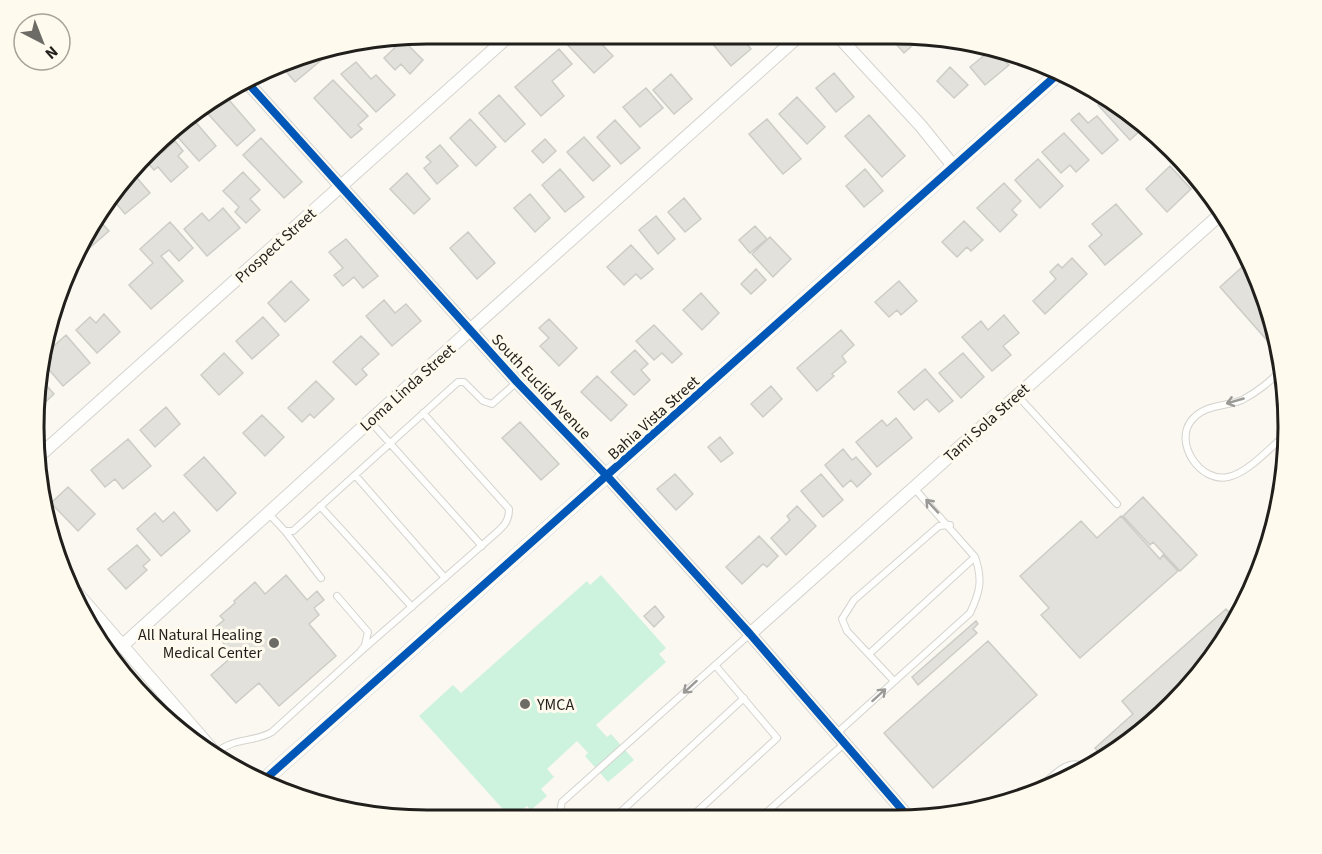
<svg xmlns="http://www.w3.org/2000/svg" width="1322" height="854" viewBox="0 0 1322 854" font-family="'Source Sans 3',sans-serif">
  <style>
    .green { fill: #cdf2dd }
    .building { fill: #e2e1db; stroke: #cdccc6; stroke-width: 1.5 }
    .lines { fill: none; stroke-linecap: round; stroke-linejoin: round }
    .service-casing { stroke: #d5d3cf; stroke-width: 8 }
    .minor-casing { stroke: #d5d3cf; stroke-width: 14 }
    .tertiary-casing { stroke: #d5d3cf; stroke-width: 16 }
    .service { stroke: #fefefd; stroke-width: 6 }
    .minor { stroke: #fefefd; stroke-width: 12 }
    .tertiary { stroke: #fefefd; stroke-width: 15 }
    .cycleway-casing { stroke: #fefaed; stroke-width: 11 }
    .cycleway { stroke: #0057b8; stroke-width: 8 }
    .oneway { stroke: #9b9a97 }
    .poi-dot { fill: #6d6b66; stroke: #fefaed; stroke-width: 2 }
    .labels { text-anchor: middle; stroke-width: 6; stroke-linejoin: round; paint-order: stroke }
    .street-label { font-size: 16px; fill: #211f1b; stroke: #fefaed }
    .poi-label { font-size: 16px; fill: #211f1b; stroke: #fefaed; text-anchor: end }
    .rim { fill: none; stroke: #211f1b; stroke-width: 3 }
  </style>
  <rect width="100%" height="100%" fill="#faf8f1"/>
  <path class="green" d="M601,575L666,648L659,654L666,662L596,725L607,737L611,734L634,760L608,782L585,756L588,753L577,741L547,769L554,777L541,789L547,796L531,810L527,806L511,818L419,716L453,685L461,693L587,581L590,585Z"/>
  <path class="building" d="M572,34H592L613,56L594,73L564,41Z
    M718,35H748L743,39L751,49L731,66L712,43L719,36Z
    M889,36H923L904,53Z
    M403,40L423,60L410,74L401,64L395,70L384,58Z
    M327,49L330,53L295,82L284,69L292,63L289,60L301,54Z
    M559,49L572,64L552,81L564,96L541,116L515,87Z
    M992,49L1009,65L985,85L970,67Z
    M356,62L371,79L376,75L395,95L376,112L341,74Z
    M950,67L968,85L954,98L937,81Z
    M834,73L854,97L836,112L816,88Z
    M671,74L692,99L674,114L653,90Z
    M333,80L368,116L358,125L362,129L351,138L314,98Z
    M646,88L663,108L640,127L623,107Z
    M222,92L255,130L237,146L201,106L208,100Z
    M499,95L525,124L505,142L479,113Z
    M797,97L825,127L807,144L779,114Z
    M1104,99L1146,125L1130,140L1098,105Z
    M1079,113L1088,123L1097,116L1118,140L1102,154L1071,120Z
    M869,115L905,156L882,177L845,136Z
    M193,119L216,146L199,161L175,134Z
    M470,119L496,147L476,166L450,138Z
    M767,119L801,159L783,174L749,134Z
    M615,120L640,148L621,164L597,137Z
    M1064,133L1089,160L1076,172L1070,165L1061,173L1042,152Z
    M584,137L610,166L593,181L567,152Z
    M261,138L302,182L284,198L243,155Z
    M545,139L556,151L543,163L532,151Z
    M175,141L183,151L178,156L188,167L171,182L158,167L154,170L144,159L158,146L163,152Z
    M440,145L458,166L437,184L424,168L431,162L426,157Z
    M1038,159L1063,186L1040,208L1015,180Z
    M1170,166L1191,189L1167,212L1146,189Z
    M560,169L584,197L565,212L542,185Z
    M865,169L883,191L864,207L846,186Z
    M131,171L150,193L125,214L110,196L115,187Z
    M243,172L260,190L250,199L260,210L246,223L235,212L239,207L223,191Z
    M407,173L430,199L414,214L390,189Z
    M1004,183L1021,201L1012,210L1017,215L1000,232L977,208Z
    M530,194L550,218L535,232L514,208Z
    M684,198L701,219L685,232L668,212Z
    M1116,204L1142,234L1105,265L1089,246L1102,235L1092,224Z
    M223,208L240,228L207,256L184,229L202,213L209,221Z
    M656,216L675,239L658,254L639,230Z
    M98,219L109,231L78,258L77,257Z
    M964,221L983,240L971,251L967,247L957,257L942,242Z
    M170,222L193,248L179,261L169,250L161,256L183,281L151,309L129,285L153,263L140,249Z
    M755,226L767,239L750,253L739,240Z
    M468,232L495,263L477,279L450,248Z
    M770,237L791,259L773,277L752,254Z
    M346,239L378,276L363,288L354,277L343,286L334,275L343,268L329,252Z
    M631,245L653,269L641,279L636,274L624,285L607,267Z
    M1072,258L1087,274L1045,314L1033,301L1056,279L1050,272L1058,264L1062,268Z
    M1251,259L1275,325L1278,341L1272,346L1220,287Z
    M756,269L766,280L751,294L741,284Z
    M291,281L309,300L285,322L268,303Z
    M899,281L917,301L901,315L897,310L889,317L875,302Z
    M701,293L719,313L702,330L683,310Z
    M384,300L395,313L406,304L421,321L392,346L366,316Z
    M104,314L120,332L97,353L76,330L90,317L96,323Z
    M1004,315L1019,333L1003,346L1011,355L992,371L962,337L981,321L988,330Z
    M263,317L279,335L252,359L236,341Z
    M549,319L577,348L559,366L540,346L549,338L539,328Z
    M654,325L682,354L672,363L662,353L654,360L636,341Z
    M841,330L854,345L842,356L846,362L832,374L834,376L817,391L797,368Z
    M66,335L90,363L63,386L45,365L52,358L47,352Z
    M361,336L379,354L362,369L367,375L356,385L333,362Z
    M635,350L648,364L641,370L650,380L634,395L611,372Z
    M224,353L243,373L219,395L201,375Z
    M963,353L984,377L961,398L939,373Z
    M925,369L953,401L939,412L927,399L914,410L898,392Z
    M597,376L627,405L611,421L581,392Z
    M39,377L54,394L35,412L34,402Z
    M316,381L334,399L314,418L310,414L302,422L288,408Z
    M771,386L782,399L763,417L751,404Z
    M166,407L180,424L155,447L140,430Z
    M262,415L284,437L265,456L243,433Z
    M896,418L912,438L877,467L856,442L882,420L887,426Z
    M520,422L559,464L541,480L502,438Z
    M720,437L733,453L721,462L708,447Z
    M128,439L151,466L123,489L115,479L105,487L91,470Z
    M843,449L852,460L856,457L871,474L857,487L851,480L843,487L825,465Z
    M204,457L236,493L217,511L184,475Z
    M675,474L693,494L676,510L657,489Z
    M821,474L843,500L823,517L801,491Z
    M68,487L95,514L78,531L51,503Z
    M1143,497L1197,555L1180,571L1153,542L1150,545L1123,516Z
    M797,506L816,526L786,555L771,538L790,520L787,516Z
    M174,512L190,531L161,556L137,529L155,513L163,522Z
    M1121,516L1160,559L1163,555L1178,571L1080,658L1041,615L1049,608L1020,576L1081,521L1097,538Z
    M759,536L778,556L767,567L763,564L742,584L726,567Z
    M137,545L150,560L143,566L147,570L126,589L108,569Z
    M286,575L307,600L317,591L324,600L314,608L319,615L309,624L336,656L279,706L259,683L236,703L211,675L234,655L212,630L224,620L220,616L235,603L234,601L255,582L265,594Z
    M655,606L664,617L654,627L644,616Z
    M1226,609L1237,621L1191,687L1135,740L1104,759L1095,748L1133,714L1122,701Z
    M976,621L978,624L973,629L977,633L918,685L912,677Z
    M988,641L1037,695L933,788L884,733Z"/>
  <g class="lines">
    <defs>
      <path id="service" d="M1283,369C1270,381 1258,392 1242,400C1225,407 1204,404 1191,421C1174,443 1200,483 1228,477C1248,473 1272,446 1287,433
        M1016,394L1117,504
        M370,421L482,546
        M355,475L445,578
        M320,506L412,607
        M268,513L285,531H293L458,382H464L483,401L492,404L517,382
        M285,531L321,578
        M360,652L496,533C504,526 509,521 509,509L423,413
        M869,654L975,557
        M894,681L847,631L842,619L854,600L939,526L950,525
        M836,734L970,613C980,592 983,580 975,557L914,488
        M216,753C234,737 253,743 272,732L360,652L365,645L368,632L337,596
        M1034,793C1048,782 1068,753 1087,769
        M562,819L560,811L562,802L750,634
        M613,819L744,698
        M689,819L777,738L715,665
        M759,819L844,744"/>
      <path id="minor" d="M838,36L921,126L954,167
        M246,81L517,382L607,476L750,634L911,820
        M39,456L511,34
        M70,585L216,754
        M750,634L1223,212
        M123,645L470,330L800,35"/>
      <path id="tertiary" d="M262,782L1060,72"/>
    </defs>
    <use href="#service" class="service-casing"/>
    <use href="#minor" class="minor-casing"/>
    <use href="#tertiary" class="tertiary-casing"/>
    <use href="#service" class="service"/>
    <use href="#minor" class="minor"/>
    <use href="#tertiary" class="tertiary"/>
    <defs>
      <path id="cycleway" d="M246,81L517,382L607,476L750,634L911,820
        M262,782L1060,72"/>
    </defs>
    <use href="#cycleway" class="cycleway-casing"/>
    <use href="#cycleway" class="cycleway"/>
  </g>
  <defs><path id="oneway-shaft" d="M-6 0H5M1.5-3L5.5 0L1.5 3" fill="none" stroke-width="1.6" stroke-linecap="round" stroke-linejoin="round" transform="scale(1.5)"/></defs>
  <g class="oneway">
    <use href="#oneway-shaft" transform="translate(1235 401) rotate(164)"/>
    <use href="#oneway-shaft" transform="translate(932 506) rotate(-133)"/>
    <use href="#oneway-shaft" transform="translate(690 687) rotate(138)"/>
    <use href="#oneway-shaft" transform="translate(879 695) rotate(-42)"/>
  </g>
  <g class="poi-dot">
    <circle cx="274" cy="643" r="6"/>
    <circle cx="525" cy="704" r="6"/>
  </g>
  <g class="labels">
    <g class="street-label">
      <text transform="translate(275 245) rotate(-42)" y="6">Prospect Street</text>
      <text transform="translate(542 386) rotate(47)" y="6">South Euclid Avenue</text>
      <text transform="translate(407 387) rotate(-42)" y="6">Loma Linda Street</text>
      <text transform="translate(653 417) rotate(-42)" y="6">Bahia Vista Street</text>
      <text transform="translate(986 422) rotate(-42)" y="6">Tami Sola Street</text>
    </g>
    <g class="poi-label">
      <text x="262" y="640">All Natural Healing<tspan x="262" dy="18">Medical Center</tspan></text>
      <text x="537" y="710" text-anchor="start">YMCA</text>
    </g>
  </g>
  <path d="M0 0H1322V854H0ZM427 44H895A383 383 0 0 1 1278 427V427A383 383 0 0 1 895 810H427A383 383 0 0 1 44 427V427A383 383 0 0 1 427 44Z" fill="#fefaed" fill-rule="evenodd"/>
  <path class="rim" d="M427 44H895A383 383 0 0 1 1278 427V427A383 383 0 0 1 895 810H427A383 383 0 0 1 44 427V427A383 383 0 0 1 427 44Z"/>
  <g transform="translate(42 42) rotate(138)"><circle r="28" fill="#fefaed" stroke="#a6a299" stroke-width="1.5"/>
  <path d="M0-4.5L10 22L0 15L-10 22Z" fill="#6d6b66"/>
  <text y="-9" font-size="16" font-weight="bold" text-anchor="middle" fill="#211f1b">N</text>
  </g>
</svg>
